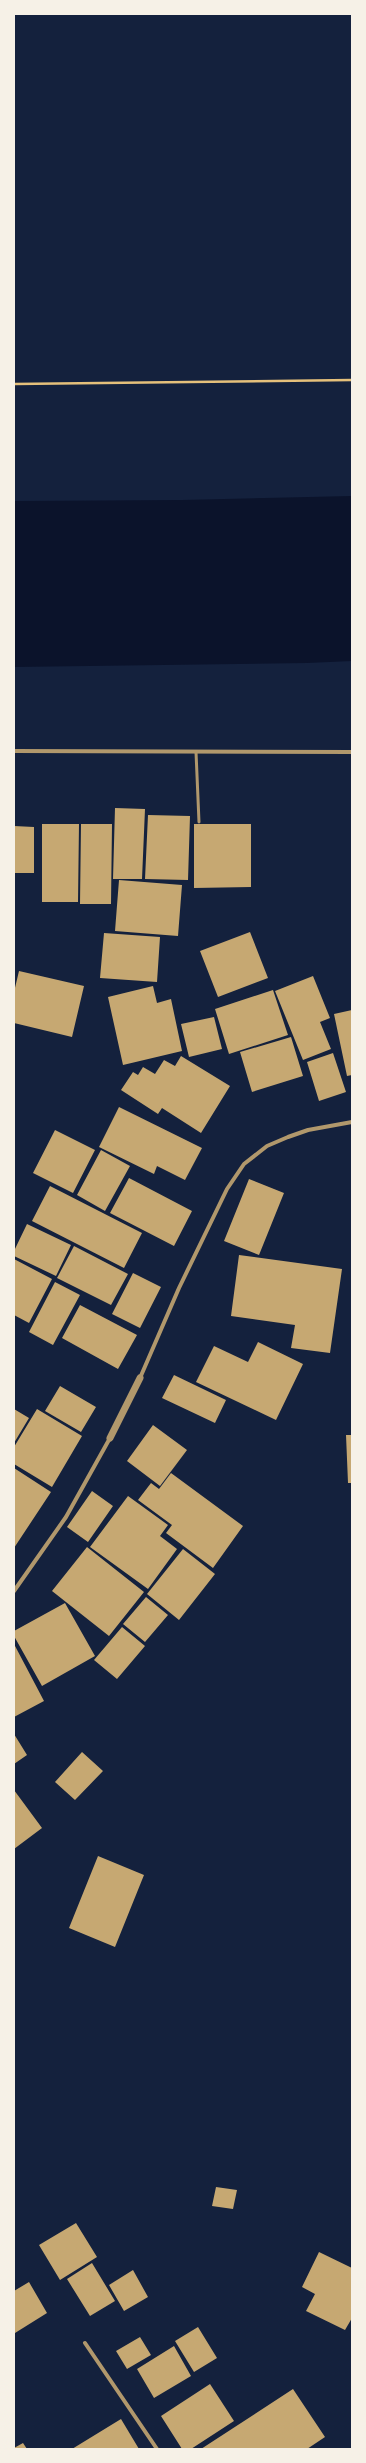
<svg xmlns="http://www.w3.org/2000/svg" width="366" height="2463" viewBox="0 0 366 2463" font-family="'Fira Sans Condensed',sans-serif">
  <style>
    .water { fill: #0b132b }
    .building { fill: #c6a872 }
    .lines { fill: none; stroke-linecap: round; stroke-linejoin: round }
    .path { stroke: #e5c07b; stroke-width: 2.5 }
    .service { stroke: #b1986c; stroke-width: 3 }
    .minor { stroke: #b1986c; stroke-width: 4 }
    .tertiary { stroke: #b1986c; stroke-width: 7 }
  </style>
  <rect width="100%" height="100%" fill="#14213d"/>
  <path class="water" d="M352,496V661L307,663L14,667V501L182,500Z"/>
  <path class="building" d="M115,808L145,809L142,879H113Z
    M148,815L190,816L188,880L145,879Z
    M42,824H79L78,902H42Z
    M81,824H112L111,904H80Z
    M194,824H251V887L194,888Z
    M14,826L34,827V873H14Z
    M119,880L182,885L178,936L115,931Z
    M250,932L268,978L218,997L200,951Z
    M104,933L160,937L157,982L100,978Z
    M19,971L84,986L72,1037L14,1023V992Z
    M313,976L330,1018L320,1022L331,1049L303,1060L275,991Z
    M153,986L157,1003L171,999L182,1051L123,1065L108,997Z
    M273,990L288,1035L229,1054L215,1009Z
    M352,1010V1075L347,1076L334,1014Z
    M214,1017L222,1049L189,1057L181,1024Z
    M291,1037L303,1076L252,1092L240,1052Z
    M333,1053L346,1092L319,1101L307,1062Z
    M181,1056L230,1086L201,1133L162,1108L158,1114L121,1090L133,1072L138,1075L143,1067L155,1074L164,1060L175,1066Z
    M119,1107L202,1148L185,1180L157,1166L154,1174L99,1147Z
    M55,1130L95,1150L73,1193L33,1173Z
    M101,1150L130,1166L105,1211L77,1195Z
    M129,1178L192,1211L174,1246L110,1213Z
    M249,1179L284,1193L259,1255L224,1241Z
    M50,1186L142,1233L124,1268L32,1221Z
    M27,1224L71,1245L56,1276L14,1256V1251Z
    M74,1246L128,1274L111,1305L57,1278Z
    M239,1255L342,1269L330,1353L291,1348L295,1325L231,1316Z
    M14,1259L52,1279L29,1323L14,1315Z
    M133,1273L161,1287L140,1328L112,1314Z
    M55,1282L80,1295L53,1345L29,1332Z
    M80,1305L137,1335L118,1369L62,1338Z
    M258,1342L303,1364L276,1420L196,1382L214,1346L248,1362Z
    M174,1375L226,1400L215,1423L162,1398Z
    M60,1386L96,1407L81,1432L45,1411Z
    M14,1409L29,1418L14,1443Z
    M37,1409L82,1436L52,1487L14,1464V1447Z
    M153,1425L187,1450L160,1486L127,1461Z
    M346,1435H352V1483H348Z
    M14,1468L51,1492L14,1548Z
    M171,1473L243,1526L213,1568L166,1533L172,1525L138,1500L151,1483L159,1489Z
    M92,1491L113,1506L88,1542L67,1527Z
    M128,1496L168,1525L160,1536L177,1549L148,1589L90,1547Z
    M87,1547L144,1592L109,1636L52,1591Z
    M183,1549L215,1574L179,1620L147,1594Z
    M146,1597L168,1615L145,1642L123,1624Z
    M65,1603L95,1656L42,1686L14,1636V1631Z
    M122,1627L145,1646L117,1679L94,1660Z
    M14,1644L44,1701L14,1717Z
    M14,1734L27,1755L14,1764Z
    M82,1752L103,1771L75,1800L55,1782Z
    M14,1790L42,1828L14,1849Z
    M98,1856L144,1875L115,1947L69,1928Z
    M216,2187L237,2190L233,2209L212,2206Z
    M76,2223L97,2257L60,2280L39,2245Z
    M319,2252L352,2268V2318L345,2330L306,2311L315,2294L302,2287Z
    M92,2263L115,2301L90,2316L67,2279Z
    M133,2270L148,2297L124,2311L109,2285Z
    M29,2282L47,2313L15,2333L14,2291Z
    M198,2327L217,2358L194,2372L175,2341Z
    M140,2337L151,2355L127,2369L116,2351Z
    M174,2346L191,2376L154,2398L137,2369Z
    M210,2384L234,2421L191,2449H182L161,2416Z
    M293,2389L325,2437L307,2449H201Z
    M121,2419L139,2449H72Z
    M23,2443L27,2449H14V2448Z"/>
  <g class="lines">
    <path class="path" d="M14,384L352,380"/>
    <path class="service" d="M196,752L199,822"/>
    <path class="minor" d="M14,751L352,752
      M140,1378L179,1288L227,1189L244,1164L267,1146L288,1137L308,1130L352,1122
      M14,1591L66,1517L110,1438
      M85,2343L157,2449"/>
    <path class="tertiary" d="M110,1438L140,1378"/>
  </g>
  <rect width="366" height="2463" fill="none" stroke="#f6f1e7" stroke-width="30"/>
</svg>
